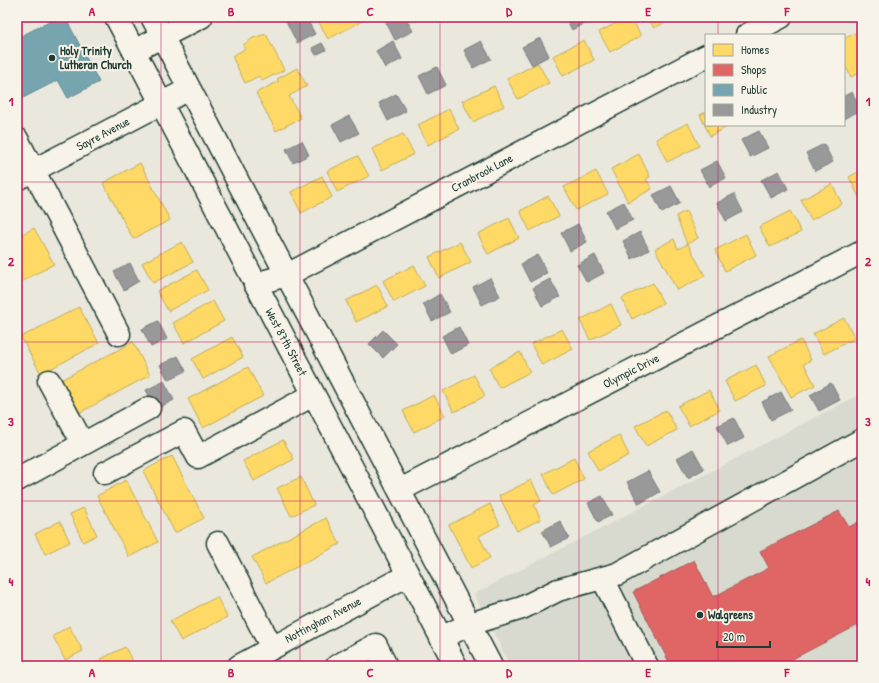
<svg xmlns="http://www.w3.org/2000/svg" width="879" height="683" viewBox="0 0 879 683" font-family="'Patrick Hand',sans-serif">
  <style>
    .built { fill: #d9dacf }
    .homes { fill: #ffd966; stroke: #bcaa57 }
    .shops { fill: #e06666; stroke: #a65a57 }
    .public { fill: #76a5af; stroke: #5c868a }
    .industry { fill: #999; stroke: #747d7b }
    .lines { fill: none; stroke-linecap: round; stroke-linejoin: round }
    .minor-casing { stroke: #1f3d34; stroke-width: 25 }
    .major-casing { stroke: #1f3d34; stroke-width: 25 }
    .minor { stroke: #f7f3e8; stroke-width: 22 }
    .major { stroke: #f7f3e8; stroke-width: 22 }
    .grid { fill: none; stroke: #c2185b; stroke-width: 1; stroke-opacity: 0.55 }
    .poi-dot { fill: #1f3d34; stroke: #f7f3e8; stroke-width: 1.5 }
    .labels { text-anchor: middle; stroke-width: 4; stroke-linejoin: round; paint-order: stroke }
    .poi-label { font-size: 12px; font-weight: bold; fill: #1f3d34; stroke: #f7f3e8; text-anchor: start }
    .street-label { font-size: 12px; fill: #1f3d34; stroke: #f7f3e8 }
    .neatline { fill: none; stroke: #c2185b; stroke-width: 1.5 }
    .grid-label { font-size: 13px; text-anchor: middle; font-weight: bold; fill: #c2185b }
  </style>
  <rect width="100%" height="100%" fill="#eae8dd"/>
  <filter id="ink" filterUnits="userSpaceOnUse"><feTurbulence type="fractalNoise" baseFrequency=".025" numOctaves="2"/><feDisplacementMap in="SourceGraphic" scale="8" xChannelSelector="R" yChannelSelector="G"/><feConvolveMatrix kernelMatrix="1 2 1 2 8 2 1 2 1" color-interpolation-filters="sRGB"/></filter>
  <g filter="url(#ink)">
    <path class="built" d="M862,393V666H510L474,594Z"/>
    <path class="homes" d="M316,17H370L328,39Z
      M628,17H631L641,36L610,52L599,32Z
      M648,17H676L654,28Z
      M862,29V71L851,77L844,63V39Z
      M266,34L284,70L262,81L259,76L245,83L232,56L245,49L243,45L253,38Z
      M584,40L594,60L563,76L553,56Z
      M538,63L549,83L518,99L507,79Z
      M297,68L307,86L289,96L301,118L276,131L256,93L279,81L277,79Z
      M494,86L504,106L473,122L462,101Z
      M449,109L459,129L428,145L418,125Z
      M706,112V125H731L710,136L700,115Z
      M688,123L699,146L667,162L656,139Z
      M403,134L414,154L382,170L372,149Z
      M639,154L650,177L646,179L652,189L628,202L611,169Z
      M358,156L369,176L337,192L327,171Z
      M140,163L170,220L133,239L103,183Z
      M862,170V196L859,197L849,177Z
      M596,171L608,194L576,210L564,187Z
      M322,176L332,197L301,213L291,192Z
      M832,184L842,204L811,220L801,200Z
      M548,196L559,216L530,231L520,211Z
      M686,211L698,238L687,244L676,216Z
      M790,211L801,232L770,247L759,227Z
      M509,218L519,238L488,254L478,234Z
      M34,228L54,264L17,284V237Z
      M746,234L756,255L725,271L715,250Z
      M674,239L678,249L688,244L705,276L677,290L655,249Z
      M182,242L193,262L153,283L142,263Z
      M460,242L471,262L439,278L429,257Z
      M414,265L425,286L394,302L383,281Z
      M197,270L208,290L168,311L157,291Z
      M653,283L663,303L632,319L622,298Z
      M377,285L388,306L356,322L346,301Z
      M213,301L224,321L184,343L173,323Z
      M611,304L621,325L590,340L580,320Z
      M79,307L99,343L41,374L21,337Z
      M844,318L855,338L824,354L813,334Z
      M562,329L573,349L542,365L531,344Z
      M232,337L243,357L203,379L192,359Z
      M801,340L811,360L804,364L815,385L791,397L769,356Z
      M133,342L150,375L79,413L61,380Z
      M520,352L530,372L499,388L489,368Z
      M756,365L766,386L735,401L725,381Z
      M248,367L263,396L203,428L188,399Z
      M474,375L485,396L454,412L443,391Z
      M709,390L720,410L689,426L678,406Z
      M434,395L445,416L414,432L403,411Z
      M666,410L677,430L646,446L635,426Z
      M619,435L629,455L598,471L588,451Z
      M283,440L294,459L254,481L243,461Z
      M172,456L204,518L175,533L143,471Z
      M574,458L584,479L553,495L543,474Z
      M301,477L314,505L291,516L277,488Z
      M126,480L158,542L129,557L97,496Z
      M531,480L541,501L534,505L541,519L517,531L499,496Z
      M490,504L500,525L479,536L490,558L471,568L449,525Z
      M84,508L97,535L83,542L70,514Z
      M326,518L340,544L266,583L252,557Z
      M60,521L70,542L45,554L35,534Z
      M217,597L227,617L181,641L170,621Z
      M69,626L83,651L65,660L53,636Z
      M125,647L135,666H104L101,659Z"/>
    <path class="shops" d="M839,511L849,527L862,520V623L779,666H671L633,592L694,560L713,597L769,568L760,551Z"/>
    <path class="public" d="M59,17H65L99,82L68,98L58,80L21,99L17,91V31L21,36Z"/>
    <path class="industry" d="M289,17H306L315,34L297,43L285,19Z
      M396,17H405L413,31L395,40L386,22Z
      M565,17H587L589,21L572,30Z
      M540,38L549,56L532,65L522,47Z
      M393,41L402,59L385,68L376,51Z
      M481,41L491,59L473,68L464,50Z
      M322,43L326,50L316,55L312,48Z
      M437,67L446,85L428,94L419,76Z
      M852,92L861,110L844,119V96Z
      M396,94L406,111L388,121L379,103Z
      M349,116L359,133L341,142L332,125Z
      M759,131L768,148L750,157L741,140Z
      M302,141L309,155L293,163L286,149Z
      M824,144L833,162L815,171L806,153Z
      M717,161L726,178L709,187L700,170Z
      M779,171L788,189L771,198L761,180Z
      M671,186L680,203L662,213L653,195Z
      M734,194L743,212L726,221L717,203Z
      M624,202L633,220L615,229L606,211Z
      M578,224L587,242L570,251L561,233Z
      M640,232L649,250L632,259L623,241Z
      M538,255L547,273L530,282L521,264Z
      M595,255L604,273L587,282L577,265Z
      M130,263L139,281L124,290L114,272Z
      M490,278L500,296L482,305L473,287Z
      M550,279L560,297L542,306L533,288Z
      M440,294L450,312L432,321L423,304Z
      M158,321L167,339L151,347L142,329Z
      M459,327L468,345L451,354L442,336Z
      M383,330L397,344L383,358L369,344Z
      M178,356L186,371L168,380L160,365Z
      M164,381L174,400L156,409L146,390Z
      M831,383L840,400L819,411L810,395Z
      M781,392L791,410L771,420L762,402Z
      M734,418L744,438L728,446L717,426Z
      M693,449L704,469L688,478L677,458Z
      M648,471L660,492L639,504L627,482Z
      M602,496L612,515L598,522L588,503Z
      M560,521L569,538L551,547L542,531Z"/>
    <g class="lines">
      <defs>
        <path id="minor" d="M747,35L781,17
          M134,51L201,17
          M17,139L119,334
          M17,179L189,89
          M255,284L287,275L706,56
          M49,381L83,444
          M105,473L184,431L198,457L313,395
          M17,480L149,408
          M400,490L862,252
          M218,543L272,648
          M603,579L647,666
          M441,638L470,624L522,608L558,590L617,574L862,440
          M239,666L408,575
          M337,666L376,645L386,666"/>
        <path id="major" d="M116,17L456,666
          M152,17L491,666"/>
      </defs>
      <use href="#minor" class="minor-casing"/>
      <use href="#major" class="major-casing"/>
      <use href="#minor" class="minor"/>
      <use href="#major" class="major"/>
    </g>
  </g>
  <path class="grid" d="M161,17V666M300,17V666M440,17V666M579,17V666M718,17V35M718,125V666M17,182H862M17,342H862M17,501H862"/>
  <g class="poi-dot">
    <circle cx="52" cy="58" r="4"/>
    <circle cx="700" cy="615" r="4"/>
  </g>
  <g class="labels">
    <g class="poi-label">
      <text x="60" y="55">Holy Trinity<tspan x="60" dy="14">Lutheran Church</tspan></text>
      <text x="708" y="619">Walgreens</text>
    </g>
    <g class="street-label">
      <text transform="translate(103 134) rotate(-28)" y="4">Sayre Avenue</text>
      <text transform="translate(482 173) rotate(-28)" y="4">Cranbrook Lane</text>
      <text transform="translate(286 342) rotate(62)" y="4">West 87th Street</text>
      <text transform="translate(631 371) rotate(-27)" y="4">Olympic Drive</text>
      <text transform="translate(323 620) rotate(-28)" y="4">Nottingham Avenue</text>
    </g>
  </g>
  <rect width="879" height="683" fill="none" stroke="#f7f3e8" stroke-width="44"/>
  <rect x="705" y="34" width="140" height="92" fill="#f7f3e8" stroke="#a1aaa0"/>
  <rect x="713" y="44" width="20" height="12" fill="#ffd966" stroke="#a1aaa0"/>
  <text x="741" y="54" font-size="12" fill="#1f3d34">Homes</text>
  <rect x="713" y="64" width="20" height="12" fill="#e06666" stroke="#a1aaa0"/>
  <text x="741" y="74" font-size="12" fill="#1f3d34">Shops</text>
  <rect x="713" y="84" width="20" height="12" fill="#76a5af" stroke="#a1aaa0"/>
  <text x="741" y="94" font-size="12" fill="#1f3d34">Public</text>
  <rect x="713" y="104" width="20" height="12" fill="#999999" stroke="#a1aaa0"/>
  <text x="741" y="114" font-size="12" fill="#1f3d34">Industry</text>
  <path d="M717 641v6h53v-6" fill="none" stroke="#1f3d34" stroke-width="2"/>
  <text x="723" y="641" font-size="12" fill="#1f3d34" stroke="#f7f3e8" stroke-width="3" paint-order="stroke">20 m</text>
  <rect x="22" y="22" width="835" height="639" class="neatline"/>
  <g class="grid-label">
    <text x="92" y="16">A</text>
    <text x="231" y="16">B</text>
    <text x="370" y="16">C</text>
    <text x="509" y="16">D</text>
    <text x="648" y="16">E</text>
    <text x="787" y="16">F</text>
    <text x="11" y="106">1</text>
    <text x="868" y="106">1</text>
    <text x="11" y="266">2</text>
    <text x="868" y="266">2</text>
    <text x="11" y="426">3</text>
    <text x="868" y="426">3</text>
    <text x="11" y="586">4</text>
    <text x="868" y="586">4</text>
    <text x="92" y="677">A</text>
    <text x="231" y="677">B</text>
    <text x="370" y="677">C</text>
    <text x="509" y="677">D</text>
    <text x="648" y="677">E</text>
    <text x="787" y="677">F</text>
  </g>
</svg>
